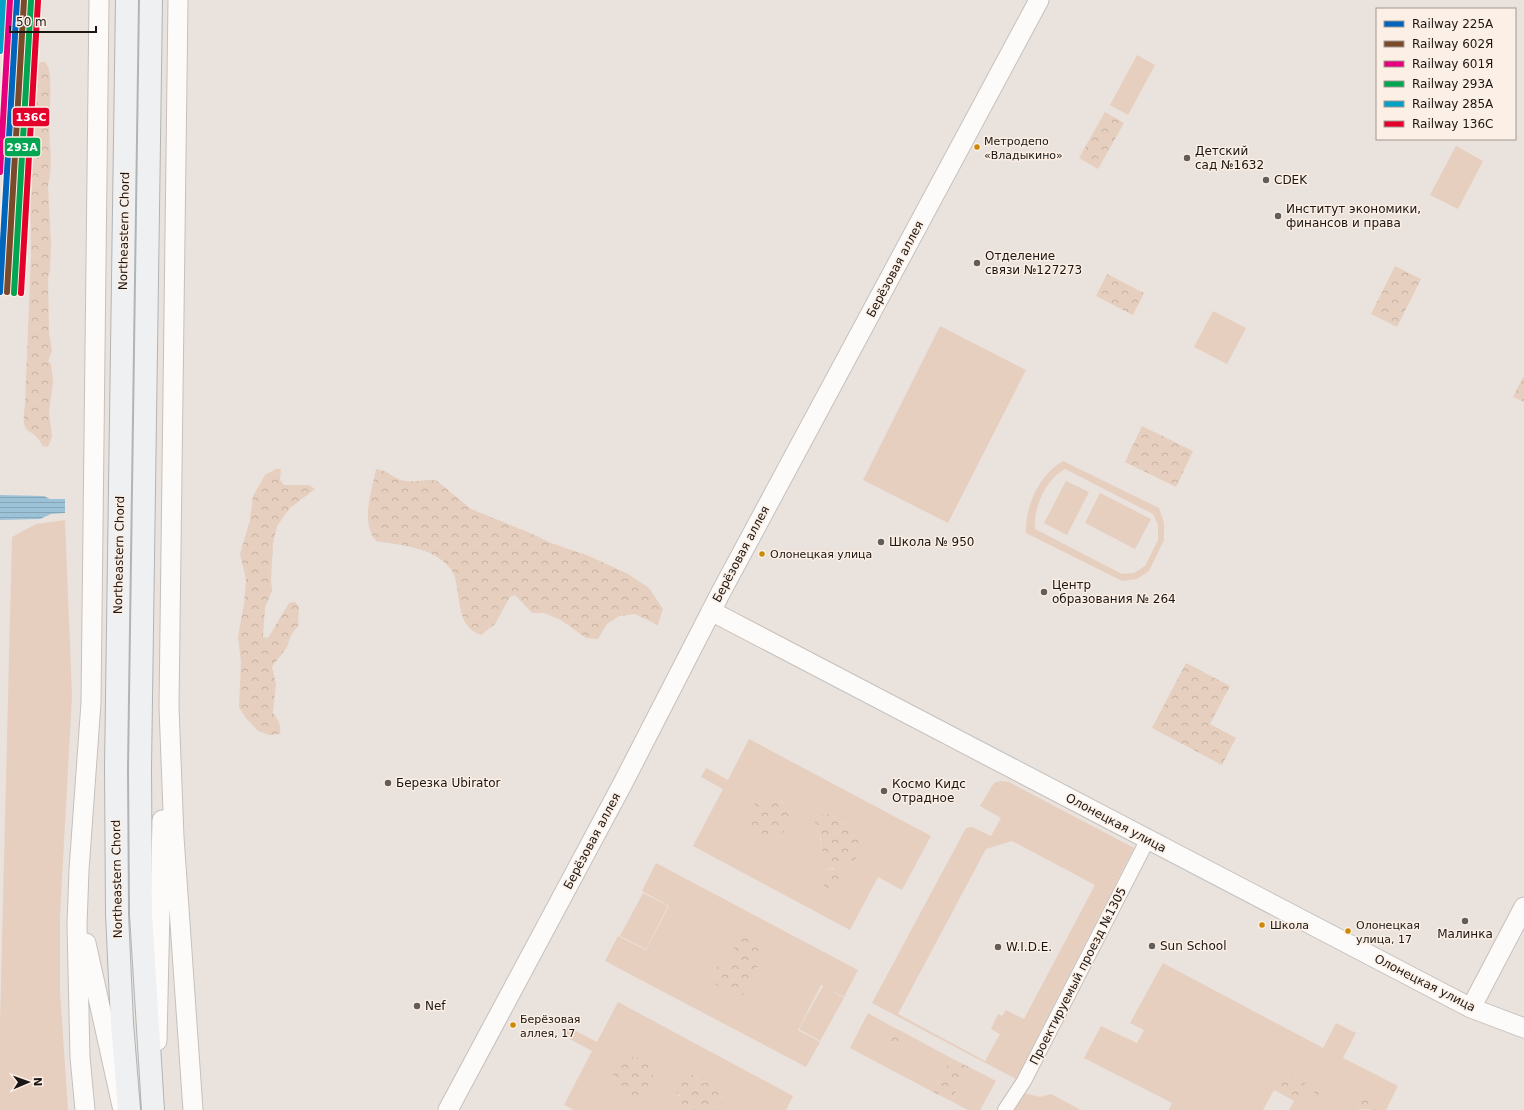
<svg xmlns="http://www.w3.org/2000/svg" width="1524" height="1110" viewBox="0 0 1524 1110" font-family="'DejaVu Sans',sans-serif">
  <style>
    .grass { fill: #e6cfbe; fill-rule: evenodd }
    .forest { fill: url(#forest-crowns) }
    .water { fill: url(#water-rules) }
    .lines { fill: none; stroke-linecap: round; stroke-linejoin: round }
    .street-casing { stroke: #c6c0bc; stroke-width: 16 }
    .secondary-casing { stroke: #c6c0bc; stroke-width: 21 }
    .primary-casing { stroke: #b1b4b5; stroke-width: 24 }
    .street { stroke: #fcfbfa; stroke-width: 14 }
    .secondary { stroke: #fcfbfa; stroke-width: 19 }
    .primary { stroke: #eef0f2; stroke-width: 22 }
    .rail-1-casing { stroke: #fcefe5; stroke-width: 9 }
    .rail-2-casing { stroke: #fcefe5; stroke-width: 9 }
    .rail-3-casing { stroke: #fcefe5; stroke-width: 9 }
    .rail-4-casing { stroke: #fcefe5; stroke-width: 9 }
    .rail-5-casing { stroke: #fcefe5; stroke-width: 9 }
    .rail-6-casing { stroke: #fcefe5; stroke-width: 9 }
    .rail-1 { stroke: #0065bd; stroke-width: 6 }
    .rail-2 { stroke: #7a4b2a; stroke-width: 6 }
    .rail-3 { stroke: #e5007d; stroke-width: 6 }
    .rail-4 { stroke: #00a651; stroke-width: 6 }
    .rail-5 { stroke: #01a2c5; stroke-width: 6 }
    .rail-6 { stroke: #e4002b; stroke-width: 6 }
    .bus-dot { fill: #cb8904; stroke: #fcefe5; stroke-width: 1.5 }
    .poi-dot { fill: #635d5a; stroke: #fcefe5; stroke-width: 1.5 }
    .labels { text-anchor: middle; stroke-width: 3; stroke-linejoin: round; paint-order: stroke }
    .bus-label { font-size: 11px; fill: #1b1613; stroke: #fcefe5; text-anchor: start }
    .poi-label { font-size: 12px; fill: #1b1613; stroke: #fcefe5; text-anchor: start }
    .street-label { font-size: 12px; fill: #1b1613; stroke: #fcefe5 }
    .line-badge { stroke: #fcefe5; stroke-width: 1.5 }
    .badge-label { font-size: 11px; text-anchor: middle; font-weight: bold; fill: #fff }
  </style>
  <defs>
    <pattern id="forest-crowns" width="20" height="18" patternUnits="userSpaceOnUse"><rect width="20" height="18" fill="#e6cfbe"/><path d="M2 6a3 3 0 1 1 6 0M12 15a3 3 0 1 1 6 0" fill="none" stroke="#c5b1a2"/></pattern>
    <pattern id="water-rules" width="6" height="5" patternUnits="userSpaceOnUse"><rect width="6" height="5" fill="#9cc2d7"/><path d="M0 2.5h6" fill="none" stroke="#86a6b8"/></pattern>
  </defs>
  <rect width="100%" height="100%" fill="#eae2dd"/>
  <path class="grass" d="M1137,55L1155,65L1128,115L1110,105Z
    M1456,146L1483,161L1458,209L1430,195Z
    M1213,311L1246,328L1227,364L1194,347Z
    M940,326L1026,370L948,523L863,480Z
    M1063,461L1159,508L1164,523V540L1149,571L1137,579L1122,581L1026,533C1025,506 1039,475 1063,461ZM1065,469L1153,514L1158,525V540L1145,566L1134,573L1122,574L1035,529C1033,508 1046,479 1065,469Z
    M1066,481L1089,492L1067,535L1044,523Z
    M1100,493L1151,519L1135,549L1085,523Z
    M65,520L72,696L60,915V991L68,1110H0V1023L12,537L36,524Z
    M749,739L931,836L902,890L878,877L850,930L693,846L723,789L701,777L706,768L728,780ZM771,798L782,802L789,813L780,834L768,837L753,828L750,816ZM834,816L839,822L852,825L859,854L850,863L822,852C821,847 822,843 820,839C818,831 812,830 816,821ZM834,868L832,889L824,886L821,876L827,869Z
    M1001,781L1009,782L1134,848L1016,1079L872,1003L966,828L972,827L991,836L1001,818L980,806L994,783ZM1012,841L1095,885L1024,1019L1006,1010L1002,1016L998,1014L991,1029L1000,1034L985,1061L898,1014L986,849Z
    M656,863L858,970L844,997L821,985L798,1030L820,1042L806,1067L605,961L618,936L646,950L669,906L642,891Z
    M643,893L668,906L646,949L620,936Z
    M1163,963L1323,1048L1336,1023L1356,1033L1343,1058L1398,1086L1386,1110H1376L1379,1105L1358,1109L1360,1110H1289L1294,1101L1274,1090L1263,1110H1169L1172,1103L1084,1058L1101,1026L1137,1043L1144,1030L1130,1023Z
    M823,986L844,998L820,1041L799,1029Z
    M618,1002L793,1096L786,1110H721L722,1107L706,1081H699L697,1077L677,1095L681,1097L682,1110H574L564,1105L592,1051L564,1036L568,1027L597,1042ZM634,1058L646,1063L613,1082L614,1070Z
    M868,1013L891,1026L882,1042L896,1049L905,1033L951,1058L933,1092L850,1048Z
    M969,1067L996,1081L980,1110H968L951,1101Z
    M1024,1093L1040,1097L1051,1094L1081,1110H1013Z"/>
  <path class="forest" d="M41,62H45C49,67 50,73 50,80C51,92 50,105 49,117C48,139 54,163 48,185L51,244L50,271L48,278L49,332L52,351L48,361L51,364L53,382L49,412L52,436L49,445L47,447L43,446C31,424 20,439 25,405L31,255L30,166L32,155L35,89L38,65Z
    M1105,112L1124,123L1098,169L1079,158Z
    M1395,266L1421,279L1397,327L1371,314Z
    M1107,274L1144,293L1133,315L1096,296Z
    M1523,377L1524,378V402L1513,397Z
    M1142,426L1193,451L1176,487L1125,462Z
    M276,469H281L280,480L284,485H309L315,489L290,508L277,526L273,544L271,579L272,591L265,608L263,637L268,638L289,603L295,602L299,607L298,626L291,635L287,647L272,667L276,684L273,713C279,721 281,724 280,734L269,735L258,731L245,717L239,707L241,662L238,637L244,604L246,579L240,554L250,520L253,496L265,475Z
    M376,469C387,470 394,479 405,481C416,483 427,478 437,481L471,509L530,533L551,543L589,556L628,574L649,588L663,609L658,625L635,614L619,616L607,624L598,639L586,638L561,620L544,613H532L515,595L510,597L495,624L481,635C451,625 464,585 450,568C433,547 400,545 376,541C360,522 372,491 376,469Z
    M1186,663L1230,686L1210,724L1236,738L1222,765L1152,728Z
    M749 818a20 20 0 1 1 40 0a20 20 0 1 1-40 0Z
    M826,814C833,815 834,817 839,821C841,824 849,823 853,826C866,835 865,857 849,863C839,868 826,862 822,851C820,847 822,843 821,839C820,837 816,835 815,832C811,823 818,816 826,814Z
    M821 879a10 10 0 1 1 20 0a10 10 0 1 1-20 0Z
    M742,933L768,947L741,998L713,983L718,964L724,968Z
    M891,1026L905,1033L896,1049L882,1042Z
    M613 1077a20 20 0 1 1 40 0a20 20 0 1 1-40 0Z
    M951,1058L969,1067L951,1101L933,1092Z
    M1283,1072L1306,1083L1298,1098L1276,1086Z
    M686,1073C693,1073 694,1076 699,1080C701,1082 705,1081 708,1082C719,1086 725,1099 721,1110H682L681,1097L675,1091L674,1083L679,1076Z
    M1319,1084L1329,1089L1323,1099L1313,1094Z
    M1364,1097L1379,1105L1376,1110L1358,1109Z"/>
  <path class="water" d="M0,495L44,496L50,499H65V513L51,514L40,519L0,520Z"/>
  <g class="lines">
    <defs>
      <path id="street" d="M1005,1110L1024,1081L1148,839"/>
      <path id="secondary" d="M178,0L169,707L174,837L193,1110
        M711,611L1471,1008L1524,1028
        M86,943L122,1106
        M1471,1008L1524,907
        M157,1041L162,820
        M85,1110L80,1057L77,925L79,870L91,703L99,0
        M448,1110L623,783L721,592L1039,0"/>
      <path id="primary" d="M127,0L116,768L117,914L122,1023L129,1110
        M151,0L140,768L141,914L153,1110"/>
    </defs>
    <use href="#street" class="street-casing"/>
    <use href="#secondary" class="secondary-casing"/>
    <use href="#primary" class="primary-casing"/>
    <use href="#street" class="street"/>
    <use href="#secondary" class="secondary"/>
    <use href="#primary" class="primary"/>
    <defs>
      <path id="rail-1" d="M0,292L17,0"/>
      <path id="rail-2" d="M7,292L24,0"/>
      <path id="rail-3" d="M0,172L10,0"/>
      <path id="rail-4" d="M14,293L31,1"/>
      <path id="rail-5" d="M0,51L3,0"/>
      <path id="rail-6" d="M21,293L38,1"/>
    </defs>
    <use href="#rail-1" class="rail-1-casing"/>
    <use href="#rail-2" class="rail-2-casing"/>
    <use href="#rail-3" class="rail-3-casing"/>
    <use href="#rail-4" class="rail-4-casing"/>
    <use href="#rail-5" class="rail-5-casing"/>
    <use href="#rail-6" class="rail-6-casing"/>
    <use href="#rail-1" class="rail-1"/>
    <use href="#rail-2" class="rail-2"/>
    <use href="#rail-3" class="rail-3"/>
    <use href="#rail-4" class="rail-4"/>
    <use href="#rail-5" class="rail-5"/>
    <use href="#rail-6" class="rail-6"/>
  </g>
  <g class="bus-dot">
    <circle cx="977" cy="147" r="3.5"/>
    <circle cx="762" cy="554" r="3.5"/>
    <circle cx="1262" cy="925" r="3.5"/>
    <circle cx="1348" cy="931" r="3.5"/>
    <circle cx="513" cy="1025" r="3.5"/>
  </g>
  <g class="poi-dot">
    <circle cx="1187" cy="158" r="4"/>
    <circle cx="1266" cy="180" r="4"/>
    <circle cx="1278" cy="216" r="4"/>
    <circle cx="977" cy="263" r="4"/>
    <circle cx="881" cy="542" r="4"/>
    <circle cx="1044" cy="592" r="4"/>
    <circle cx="388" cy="783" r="4"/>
    <circle cx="884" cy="791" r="4"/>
    <circle cx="1465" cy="921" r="4"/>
    <circle cx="1152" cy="946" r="4"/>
    <circle cx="998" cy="947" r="4"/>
    <circle cx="417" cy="1006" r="4"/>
  </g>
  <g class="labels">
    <g class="bus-label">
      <text x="984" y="145">Метродепо<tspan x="984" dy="14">«Владыкино»</tspan></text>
      <text x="770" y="558">Олонецкая улица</text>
      <text x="1270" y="929">Школа</text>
      <text x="1356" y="929">Олонецкая<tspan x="1356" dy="14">улица, 17</tspan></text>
      <text x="520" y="1023">Берёзовая<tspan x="520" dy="14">аллея, 17</tspan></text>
    </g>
    <g class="poi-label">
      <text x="1195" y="155">Детский<tspan x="1195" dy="14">сад №1632</tspan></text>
      <text x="1274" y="184">CDEK</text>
      <text x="1286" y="213">Институт экономики,<tspan x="1286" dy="14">финансов и права</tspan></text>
      <text x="985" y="260">Отделение<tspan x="985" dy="14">связи №127273</tspan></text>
      <text x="889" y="546">Школа № 950</text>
      <text x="1052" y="589">Центр<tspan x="1052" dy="14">образования № 264</tspan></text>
      <text x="396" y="787">Березка Ubirator</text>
      <text x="892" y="788">Космо Кидс<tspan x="892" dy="14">Отрадное</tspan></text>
      <text x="1465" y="938" text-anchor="middle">Малинка</text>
      <text x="1160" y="950">Sun School</text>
      <text x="1006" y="951">W.I.D.E.</text>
      <text x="425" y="1010">Nef</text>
    </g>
    <g class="street-label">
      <text transform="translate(124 231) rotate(-89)" y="4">Northeastern Chord</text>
      <text transform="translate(895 269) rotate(-62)" y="4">Берёзовая аллея</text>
      <text transform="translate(741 554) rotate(-62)" y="4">Берёзовая аллея</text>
      <text transform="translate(119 555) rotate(-89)" y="4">Northeastern Chord</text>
      <text transform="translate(1116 823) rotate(28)" y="4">Олонецкая улица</text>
      <text transform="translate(592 841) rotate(-62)" y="4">Берёзовая аллея</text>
      <text transform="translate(117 879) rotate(-91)" y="4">Northeastern Chord</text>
      <text transform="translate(1078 976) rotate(-63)" y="4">Проектируемый проезд №1305</text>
      <text transform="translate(1425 983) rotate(27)" y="4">Олонецкая улица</text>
    </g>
  </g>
  <g class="line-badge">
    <rect x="12" y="107" width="38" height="20" rx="4" fill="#e4002b"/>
    <rect x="4" y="137" width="37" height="20" rx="4" fill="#00a651"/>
  </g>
  <g class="badge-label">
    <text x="31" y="121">136С</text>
    <text x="22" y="151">293А</text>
  </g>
  <rect x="1376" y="8" width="140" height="132" fill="#fcefe5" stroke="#a29891"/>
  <rect x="1384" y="21" width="20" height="6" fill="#0065bd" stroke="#a29891"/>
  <text x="1412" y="28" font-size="12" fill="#1b1613">Railway 225А</text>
  <rect x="1384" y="41" width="20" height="6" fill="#7a4b2a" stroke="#a29891"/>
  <text x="1412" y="48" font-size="12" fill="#1b1613">Railway 602Я</text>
  <rect x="1384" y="61" width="20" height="6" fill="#e5007d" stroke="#a29891"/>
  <text x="1412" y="68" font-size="12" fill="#1b1613">Railway 601Я</text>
  <rect x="1384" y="81" width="20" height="6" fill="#00a651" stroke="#a29891"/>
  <text x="1412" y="88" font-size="12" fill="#1b1613">Railway 293А</text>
  <rect x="1384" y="101" width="20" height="6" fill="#01a2c5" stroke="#a29891"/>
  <text x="1412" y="108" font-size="12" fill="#1b1613">Railway 285А</text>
  <rect x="1384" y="121" width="20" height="6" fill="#e4002b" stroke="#a29891"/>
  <text x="1412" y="128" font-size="12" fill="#1b1613">Railway 136С</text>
  <g transform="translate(28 1082) rotate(88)" stroke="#fcefe5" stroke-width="3" paint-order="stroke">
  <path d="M0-3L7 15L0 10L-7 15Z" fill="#1b1613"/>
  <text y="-6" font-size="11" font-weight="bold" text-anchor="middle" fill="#1b1613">N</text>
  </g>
  <path d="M10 26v6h86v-6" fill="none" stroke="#1b1613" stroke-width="2"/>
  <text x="16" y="26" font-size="12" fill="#1b1613" stroke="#fcefe5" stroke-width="3" paint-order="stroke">50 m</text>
</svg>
